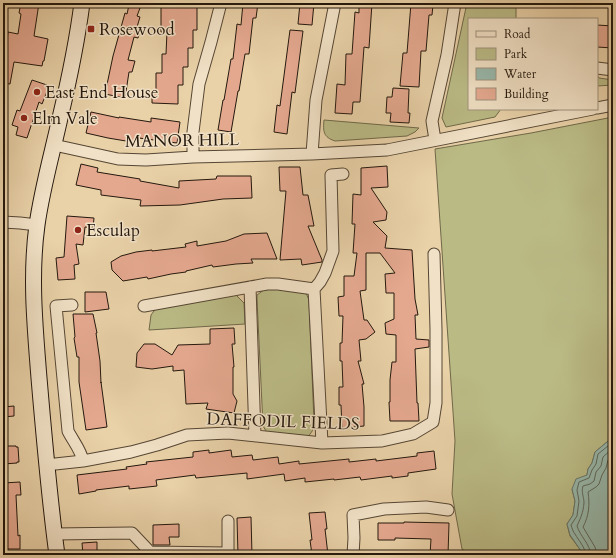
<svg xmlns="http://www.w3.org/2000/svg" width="616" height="558" viewBox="0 0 616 558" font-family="Cardo,serif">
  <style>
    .green { fill: #baba85; stroke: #6f6949 }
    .water { fill: #97b7aa; stroke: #69776b }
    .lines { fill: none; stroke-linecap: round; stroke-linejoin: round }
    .shore { stroke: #5e685c; stroke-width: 1 }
    .building { fill: #e4a88f; stroke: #24180d }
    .minor-casing { stroke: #554634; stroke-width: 13 }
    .secondary-casing { stroke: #24180d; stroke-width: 17 }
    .minor { stroke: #f1e1c6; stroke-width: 11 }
    .secondary { stroke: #f1e1c6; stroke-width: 15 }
    .poi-dot { fill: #8f2418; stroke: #f1e1c6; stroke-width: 1.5 }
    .labels { text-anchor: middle; stroke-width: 3; stroke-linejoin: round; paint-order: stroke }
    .poi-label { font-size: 17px; fill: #24180d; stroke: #f1e1c6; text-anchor: start }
    .street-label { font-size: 17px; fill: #24180d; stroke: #f1e1c6 }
  </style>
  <rect width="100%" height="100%" fill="#e9d1a8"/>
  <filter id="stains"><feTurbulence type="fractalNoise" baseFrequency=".005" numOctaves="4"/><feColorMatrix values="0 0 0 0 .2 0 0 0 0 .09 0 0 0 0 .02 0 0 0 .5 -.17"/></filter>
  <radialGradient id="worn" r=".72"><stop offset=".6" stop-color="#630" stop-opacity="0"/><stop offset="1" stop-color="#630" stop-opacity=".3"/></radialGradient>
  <path class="green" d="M467,3H516V19H469V109H501L495,117L446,127L442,118Z
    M597,75L599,78L613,80V85L597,86Z
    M613,117V437L595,452L592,463L588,469L587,475L572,489L575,501L573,515L567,524L570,536L579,548L583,555H470L462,549L452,494L455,441L435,149L531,133Z
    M324,120L419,128L415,132L407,136L335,141C323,137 323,131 324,120Z
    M265,289C278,288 293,290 306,293L309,300L314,422C314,429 312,433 307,437L270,434L266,431L263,426L257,299V295Z
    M236,295L244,303L245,324L149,330L151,315L157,307Z"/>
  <path class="water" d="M613,437V555H583L579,548L570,535L567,524L573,515L575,501L572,489L576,479L587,475L588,469L592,463L595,452Z"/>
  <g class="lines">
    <path class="shore" d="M586,555C585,547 579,541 575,534C573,532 572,528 571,525L577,516L579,501L577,490L579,482L589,478L592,470L596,464L598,454L613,442
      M591,555C590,544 580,536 577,526C581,517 583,513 584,503C584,497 581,492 583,486L590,484L594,481L596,472L601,466L603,457L613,448
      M597,555L595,547L583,527C589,516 590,504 588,492L596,487L599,484L602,475L606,468L608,460L613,456"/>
  </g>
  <path class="building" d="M21,3H39L34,36L48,39L44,61H43L42,66L14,62L10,84L3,83V73L8,32L18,34L21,14L19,13Z
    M161,3H197V30H193V48H188V67H183V85H178V104L152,103V91H156V73H162V54H166L167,32H161Z
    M243,3H258L256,18H253L249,54H245L239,91H238L231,132L218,130L223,100H224L231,59H233L237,24L241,25Z
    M300,3H314L312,25L298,24Z
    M359,3H372L369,48L364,47L360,102H353L352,114L335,113L337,84L345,85L346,54H352L355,12L359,13Z
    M411,3H430V5H433L432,15H429L426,51H421L419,87L400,86L403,53H407Z
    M129,5L140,8L137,16L140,17L137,27L141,28L138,38L134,37L128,60L135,61L132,72H129L125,98L105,94L113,56L125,13L127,14Z
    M597,25L613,26V48L597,47Z
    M290,30L303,31L295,93L292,92L287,134L274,132L277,105L280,106Z
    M32,80L47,85L46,88L48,89L42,104L39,102L27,138L16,135L18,127L12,125L17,110L20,111Z
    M393,88L409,89L408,113H410L409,123L390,122L391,113H386L387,97H392Z
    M91,112L119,118V117L151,122V118L180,122L177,143L139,138L138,143L108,138L86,133Z
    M81,164L98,168L97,172L140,179V181L179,188V181L216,179L217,176H251L252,198L223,199L180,205L140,206L141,200L101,195V190L76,185Z
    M387,166L388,187L371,188L387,212L386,220L373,222L387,236L385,248L412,250L415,299L418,315H415L416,339L429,340V347L415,349L417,403H418L419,421H390L389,402H390V380L392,362H396V335L386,334L385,323L394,319V293H386L385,274L395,273L380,253H366V290L360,291L364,320H367L375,332L366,339L359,340L361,361H358L364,384H362L364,407V426L342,428L341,405H339V387H343L342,361H340V343H342L343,316H339L338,297L344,296V276H354L357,253H353L355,224H352L353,194L361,195V168Z
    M279,167H300L303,195H308L314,226H308L322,260V262L302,265L301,259L280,260L286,191H280Z
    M67,216L94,218L93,228L85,227L83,245L76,244L79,264L74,265L75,279L58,280L56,258L64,257Z
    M267,233L277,259H251L253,263L236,264L213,267L212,265L186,271V272L171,274L148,279L147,277L123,281L112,270L111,262L121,256L136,252L152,250V251L186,247L185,244L197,241V246L226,241L244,234Z
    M85,292H106L109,309L85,312Z
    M73,314H93L97,333H96L100,361L101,383V382L107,427L86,430L79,382V357H77L74,338L75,337Z
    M234,328L235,344H232L234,367H233V394L237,401L234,413L206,409L208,403L186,404L184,370L173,371V366L152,369L136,367L137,353L144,344H155L172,355L178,345L210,344V329Z
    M14,406V416L3,417V407Z
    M3,446H16V447H18L19,462H17V463L3,464Z
    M209,450V453L231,450L232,457L252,455L253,460L278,457L279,464L299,461V464L349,459V462L376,459V461L417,456V453L434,451L436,469L408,473V476L392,478V476L361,480L360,477L334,480V479L305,482V478L285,481L284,474L247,479V473L196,478L195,475L156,480L157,486L129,489V486L96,490V491L79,494L77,475L127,469L126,467L147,464L146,462L193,457V452Z
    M20,482L21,495H16L18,536L20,535V549H3V483Z
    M325,512L327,529H325L328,555H312L310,540H312L309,513Z
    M251,517L252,555H238L237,518Z
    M404,522L449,523L448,555H430L431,539L395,538V540H378V523H404Z
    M179,524V537H169L170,545H153V525Z
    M97,542V555H83L82,543Z"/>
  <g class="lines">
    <defs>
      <path id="minor" d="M597,68L613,70
        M597,108L613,105
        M435,140L432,121L447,55L455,3
        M54,145L118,159L146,160L193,157L312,154L387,150L593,109
        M312,154L316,100L335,3
        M193,157V132L199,84L211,42L221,3
        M3,222L20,223L37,225
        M250,287L255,436
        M314,289L322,443
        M72,305L56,306L68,431C73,441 81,450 83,461
        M144,306L267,284H278L314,289L320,282L325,273L333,251L331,175L343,174
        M46,465L83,461L131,452L157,445L187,435L228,433L322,443L382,441L413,434L433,422L436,403V329L434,254
        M54,534L132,533L150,552L228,553V521
        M353,555L354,538L353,515L384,509L426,507L448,510"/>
      <path id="secondary" d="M57,555C49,496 44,437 39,378C35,327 30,276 37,225C42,189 52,154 60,118C69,80 77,42 82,3"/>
    </defs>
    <use href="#minor" class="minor-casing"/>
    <use href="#secondary" class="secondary-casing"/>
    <use href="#minor" class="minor"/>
    <use href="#secondary" class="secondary"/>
  </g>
  <g class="poi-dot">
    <rect x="87" y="25" width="8" height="8" rx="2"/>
    <circle cx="37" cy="92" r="4"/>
    <circle cx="24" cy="118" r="4"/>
    <circle cx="78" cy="230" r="4"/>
  </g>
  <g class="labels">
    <g class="poi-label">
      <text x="99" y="35">Rosewood</text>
      <text x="45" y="98">East End House</text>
      <text x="32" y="124">Elm Vale</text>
      <text x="86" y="236">Esculap</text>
    </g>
    <g class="street-label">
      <text transform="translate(182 140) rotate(-1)" y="6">MANOR HILL</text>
      <text transform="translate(283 421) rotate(2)" y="6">DAFFODIL FIELDS</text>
    </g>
  </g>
  <rect width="616" height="558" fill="none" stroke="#e9d1a8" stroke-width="16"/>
  <rect x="4" y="4" width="608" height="550" fill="none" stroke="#24180d" stroke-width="2"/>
  <rect x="8" y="8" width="600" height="542" fill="none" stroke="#24180d"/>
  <rect x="468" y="18" width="130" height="92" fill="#f1e1c6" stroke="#9f917c"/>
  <rect x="476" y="31" width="20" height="6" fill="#f1e1c6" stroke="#9f917c"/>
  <text x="504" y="38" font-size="12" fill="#24180d">Road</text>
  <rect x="476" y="48" width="20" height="12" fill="#baba85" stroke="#9f917c"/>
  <text x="504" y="58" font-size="12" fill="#24180d">Park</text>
  <rect x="476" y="68" width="20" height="12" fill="#97b7aa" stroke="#9f917c"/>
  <text x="504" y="78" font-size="12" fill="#24180d">Water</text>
  <rect x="476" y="88" width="20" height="12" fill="#e4a88f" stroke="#9f917c"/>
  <text x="504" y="98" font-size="12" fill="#24180d">Building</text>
  <rect width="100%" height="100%" filter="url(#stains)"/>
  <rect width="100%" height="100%" fill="url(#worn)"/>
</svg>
